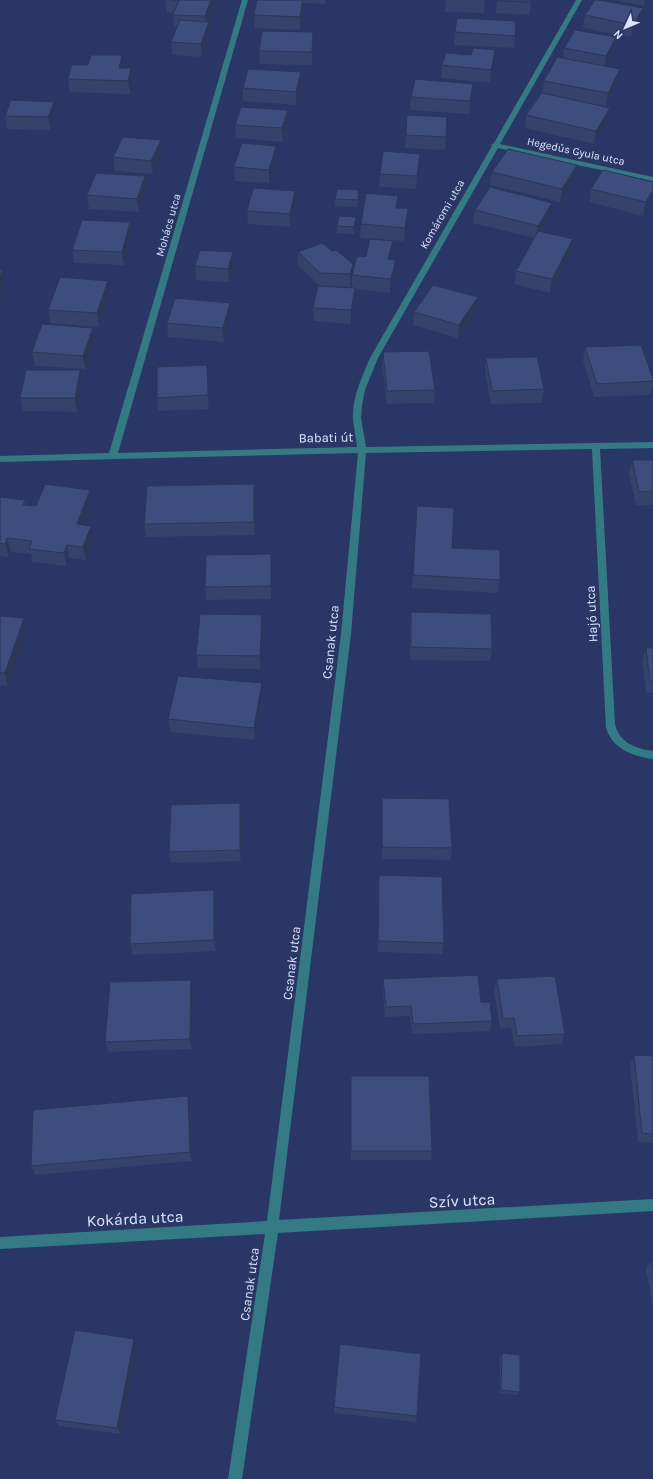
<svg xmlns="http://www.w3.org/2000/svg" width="653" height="1479" viewBox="0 0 653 1479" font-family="Karla,sans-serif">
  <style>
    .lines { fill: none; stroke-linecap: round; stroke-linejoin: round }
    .minor { fill: #347a85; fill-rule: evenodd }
    .wall { fill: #34426c; fill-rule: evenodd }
    .shaded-wall { fill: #2b3658 }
    .building { fill: #3d4d7d; stroke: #2b3658 }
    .labels { text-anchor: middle; stroke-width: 3; stroke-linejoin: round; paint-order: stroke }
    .far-street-label { font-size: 11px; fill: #dce5fc; stroke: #2a3766 }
    .street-label { font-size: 13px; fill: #dce5fc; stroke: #2a3766 }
    .near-street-label { font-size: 16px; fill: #dce5fc; stroke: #2a3766 }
  </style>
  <rect width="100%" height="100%" fill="#2a3766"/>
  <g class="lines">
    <path class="minor" d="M242,0H248L118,453L357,447C356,438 354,428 353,419C352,398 362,377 370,358L492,146L491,145L494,143L576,0H582L500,144L653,177V181L498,148L378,358L365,390L362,405L361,418L366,447L653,442V448L600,449L615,724C619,743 637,749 653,751V759C632,756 613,749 606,728L592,449L366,453L351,634L279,1220L653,1199V1211L278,1233L242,1479H228L265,1234L0,1249V1237L267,1221L341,634L358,453L0,462V456L109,453Z"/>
  </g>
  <path class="wall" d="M165,0H215V5L209,22L210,34L202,57L172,55L171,42L177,27H174L173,15L174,13L167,12Z
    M257,0H326L325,4L303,3V12L300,30L255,28L254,15Z
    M446,0H485L484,13L445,12Z
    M497,0H531L530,15L496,13Z
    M614,0H648L644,6Z
    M643,8L640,21L631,37L583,28L585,15Z
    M313,32V45L312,65L260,64L259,51Z
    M455,32L515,36L514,48L454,45Z
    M564,48L614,50L605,66L618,82L606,106L567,99L610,108L608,121L594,144L525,128L526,115L542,93L544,81L563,58Z
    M495,50L494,63L490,83L441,78L442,65L471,55Z
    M124,68L133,81L130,94L70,92L68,79Z
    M301,85L296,105L243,101V88Z
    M411,97H472L469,114L410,110Z
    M54,102L56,115L50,130L7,129L5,116Z
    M288,110V123L283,142L236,138L235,125Z
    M447,117L445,150L405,148L406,135Z
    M276,146V159L269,183L235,181L234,167Z
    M162,153L153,174L115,171L113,157Z
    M419,167L416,189L379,187L380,174Z
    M492,172L575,178L560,202L490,185Z
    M145,176L146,189L139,212L89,209L87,195Z
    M653,182V198L643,216L589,202L591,189Z
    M359,197L357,207L335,206V199Z
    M295,204L290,227L248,224L247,211Z
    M397,208H408L407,222L404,241L360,238L361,224Z
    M475,210L551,216L540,232L571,253L550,293L515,284L516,271L534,238L473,223Z
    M356,217V224L354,234L337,233V226Z
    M130,222L131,235L124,265L74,263L72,250Z
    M332,251L353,264V272L366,257L392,254L391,259L395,273L390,293L355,289L354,302L351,324L314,321L313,308L320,286L298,266V252ZM352,281V288L326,286L350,287Z
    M233,252L234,266L229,282L196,280L195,266Z
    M110,294L99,327L50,323L48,310Z
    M476,311L458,338L413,325L414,312Z
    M231,316L224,342L168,337L167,323Z
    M93,328L95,341L86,369L35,366L32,352Z
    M585,347L653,379V384L650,395L594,397L583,361Z
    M383,352L435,390L434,403L387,404L382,366Z
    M486,358L544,389L542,403L491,404L485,372Z
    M207,365L209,409L158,411L157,398Z
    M82,384L77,412L23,411L20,398Z
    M632,460H653V505H636L629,473Z
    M90,490L93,503L84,525L94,539L86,560L69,558L66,566L32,562L31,554L11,552L9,557L0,556V497L25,500L26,505L36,506Z
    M255,498V535L146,537L144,524Z
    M417,506L452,548L500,580L498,593L412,588Z
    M272,567L271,599L206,600L205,587Z
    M411,612L492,649L490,661L410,660V625Z
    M0,616L24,618L28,631L8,686L0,685Z
    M263,627L260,669L198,668L196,655Z
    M646,648H653V693H646L642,661Z
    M262,696L255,740L170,732L168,719Z
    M382,798L452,848L450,860L382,859L381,810Z
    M241,815V861L171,863L169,852Z
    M379,875L444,943L442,954L378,952V887Z
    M215,902L216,951L133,955L130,944Z
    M383,979L481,1002L492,1021L490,1031L412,1034L410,1016L385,1017L383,990Z
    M497,979L565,1034L561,1044L515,1047L511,1028L500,1029L494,989Z
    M193,991L192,1049L109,1052L105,1042Z
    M634,1055L653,1056V1143L638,1142L630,1065Z
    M351,1076L432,1151L431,1160H351Z
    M190,1106L192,1161L35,1175L31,1166Z
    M651,1261H653V1307L646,1269Z
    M134,1339L138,1346L121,1434L59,1426L55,1420Z
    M502,1353L520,1392L518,1395L500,1393V1357Z
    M334,1407L417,1416L416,1422L334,1413Z"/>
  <path class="shaded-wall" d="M211,0H215V5L206,29L205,16Z
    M303,0V12L300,30V17Z
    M645,0H648L644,6Z
    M643,8L640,21L631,37L633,25Z
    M209,22L210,34L202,57L201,44Z
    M313,32V45L312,65V52Z
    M616,37L614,50L604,69L606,56Z
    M495,50L494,63L490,83L491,70Z
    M122,55L124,68H119Z
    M131,68L133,81L130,94L128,81Z
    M620,69L618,82L606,106L608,93Z
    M301,72V85L296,105V92Z
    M473,84L472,97L469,114L470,101Z
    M54,102L56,115L50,130L48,117Z
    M610,108L608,121L594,144L596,131Z
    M288,110V123L283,142L282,128Z
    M161,140L162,153L153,174L151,161Z
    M276,146V159L269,183V170Z
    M420,154L419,167L416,189L417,176Z
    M577,165L575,178L560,202L562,189Z
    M145,176L146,189L139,212L137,199Z
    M359,190V197L357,207L358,200Z
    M653,190V198L643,216L646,202Z
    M295,191V204L290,227V214Z
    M552,203L551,216L536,239L538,226Z
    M408,208L407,222L404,241L405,228Z
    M356,217V224L354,234V227Z
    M130,222L131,235L124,265L122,252Z
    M573,239L571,253L550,293L552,279Z
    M393,241L392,254L388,272V259Z
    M233,252L234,266L229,282L228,269Z
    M396,260L395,273L390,293L391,279Z
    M353,264V275H352V281L350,287V274Z
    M3,270L6,283L0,300V278Z
    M108,281L110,294L99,327L97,313Z
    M355,288L354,302L351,324V310Z
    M478,297L476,311L458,338L459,325Z
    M230,303L231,316L224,342L223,328Z
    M93,328L95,341L86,369L83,356Z
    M207,365L208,378L209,409L208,395Z
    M80,370L82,384L77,412L75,398Z
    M254,484L255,498V535L254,522Z
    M90,490L93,503L80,537L77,524Z
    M91,526L94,539L86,560L83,547Z
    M7,538L11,552L9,557L5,544Z
    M67,545L69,558L66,566L64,553Z
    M271,554L272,567L271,599Z
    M262,615L263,627L260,669V656Z
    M24,618L28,631L8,686L5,673Z
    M262,683V696L255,740L254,728Z
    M240,803L241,815V861L240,850Z
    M214,890L215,902L216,951L214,940Z
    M191,980L193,991L192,1049L190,1039Z
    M188,1096L190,1106L192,1161L190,1152Z
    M134,1339L138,1346L121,1434L117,1428Z"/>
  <path class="building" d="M172,0H211L205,16L173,15L179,0Z
    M257,0H303L300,17L254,15Z
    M497,0H531V2L497,1Z
    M595,0H598L643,8L633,25L585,15Z
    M457,18L516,21L515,36L455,32Z
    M180,20L209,22L201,44L171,42Z
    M575,30L616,37L606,56L564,48Z
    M262,31L313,32L312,52L259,51Z
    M473,48L495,50L491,70L442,65L446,53L471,55Z
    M91,55H122L119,68H131L128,81L68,79L72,65H88Z
    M557,57L620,69L608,93L544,81Z
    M248,69L301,72L296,92L243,88Z
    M415,79L473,84L470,101L411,97Z
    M542,93L610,108L596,131L526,115Z
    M11,100L54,102L48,117L5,116Z
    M241,107L288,110L282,128L235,125Z
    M407,115L447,117L446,137L406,135Z
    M123,137L161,140L151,161L113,157Z
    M242,143L276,146L269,170L234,167Z
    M508,149L577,165L562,189L492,172Z
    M383,151L420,154L417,176L380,174Z
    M603,170L653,182V190L646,202L591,189Z
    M96,173L145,176L137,199L87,195Z
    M490,187L552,203L538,226L475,210Z
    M253,188L295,191L290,214L247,211Z
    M337,189L359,190L358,200L335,199Z
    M366,193L398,196L396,208H408L405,228L361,224Z
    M339,216L356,217L354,227L337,226Z
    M82,220L130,222L122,252L72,250Z
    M538,231L573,239L552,279L516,271Z
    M370,239L393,241L388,259L396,260L391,279L352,275L357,256L366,257Z
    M322,243L332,251L336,250L353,264L350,274L320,273L298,252Z
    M200,250L233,252L228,269L195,266Z
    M0,270H3L0,278Z
    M60,277L108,281L97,313L48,310Z
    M433,285L478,297L459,325L414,312Z
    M318,286L355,288L351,310L313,308Z
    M175,298L230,303L223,328L167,323Z
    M42,324L93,328L83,356L32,352Z
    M641,345L653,379V381L597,384L585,347Z
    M429,351L435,390L387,391L383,352Z
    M537,357L544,389L492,391L486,358Z
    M207,365L208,395L157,398V367Z
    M26,370H80L75,398H20Z
    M632,460H653V491L639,492Z
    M45,484L90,490L77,524L91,526L83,547L67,545L64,553L29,549L32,541L7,538L5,544L0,543V497L25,500L23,505L36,506Z
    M254,484V522L144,524L147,486Z
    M417,506L454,508L452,548L500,550V580L413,575Z
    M271,554V586L205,587L206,555Z
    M411,612L491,614L492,649L411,647Z
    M200,614L262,615L260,656L196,655Z
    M0,616L24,618L5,673H0Z
    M646,648H653V681H650Z
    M178,676L262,683L254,728L168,719Z
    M382,798L449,799L452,848L382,847Z
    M240,803V850L169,852L171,805Z
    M379,875L442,877L444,943L378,941Z
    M214,890V940L130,944L131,894Z
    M478,975L481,1002H490L492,1021L413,1024L411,1006L386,1007L383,979Z
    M555,976L565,1034L517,1036L514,1018L503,1019L497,979Z
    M191,980L190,1039L105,1042L110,982Z
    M634,1055L653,1056V1134L642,1133Z
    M351,1076H429L432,1151H351Z
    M188,1096L190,1152L31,1166L33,1110Z
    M651,1261H653V1270Z
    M75,1330L134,1339L117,1428L55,1420Z
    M340,1344L421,1354L417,1416L334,1407Z
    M502,1353L520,1355V1392L501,1390Z"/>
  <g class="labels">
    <g class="far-street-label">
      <text transform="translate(576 151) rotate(12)" y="4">Hegedűs Gyula utca</text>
      <text transform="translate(442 214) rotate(-60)" y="4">Komáromi utca</text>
      <text transform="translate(168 225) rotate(-74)" y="4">Mohács utca</text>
    </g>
    <g class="street-label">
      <text transform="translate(326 437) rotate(-1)" y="5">Babati út</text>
      <text transform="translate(591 614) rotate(-93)" y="5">Hajó utca</text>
      <text transform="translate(330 642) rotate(-84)" y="5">Csanak utca</text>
      <text transform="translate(291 963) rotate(-83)" y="5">Csanak utca</text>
      <text transform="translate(249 1284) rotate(-82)" y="5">Csanak utca</text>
    </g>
    <g class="near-street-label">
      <text transform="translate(462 1200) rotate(-3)" y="6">Szív utca</text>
      <text transform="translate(135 1218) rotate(-3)" y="6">Kokárda utca</text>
    </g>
  </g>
  <g transform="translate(625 28) rotate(226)" stroke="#2a3766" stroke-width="3" paint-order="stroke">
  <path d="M0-3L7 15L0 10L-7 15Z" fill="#dce5fc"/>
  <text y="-6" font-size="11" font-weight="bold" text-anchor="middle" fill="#dce5fc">N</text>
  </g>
</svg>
